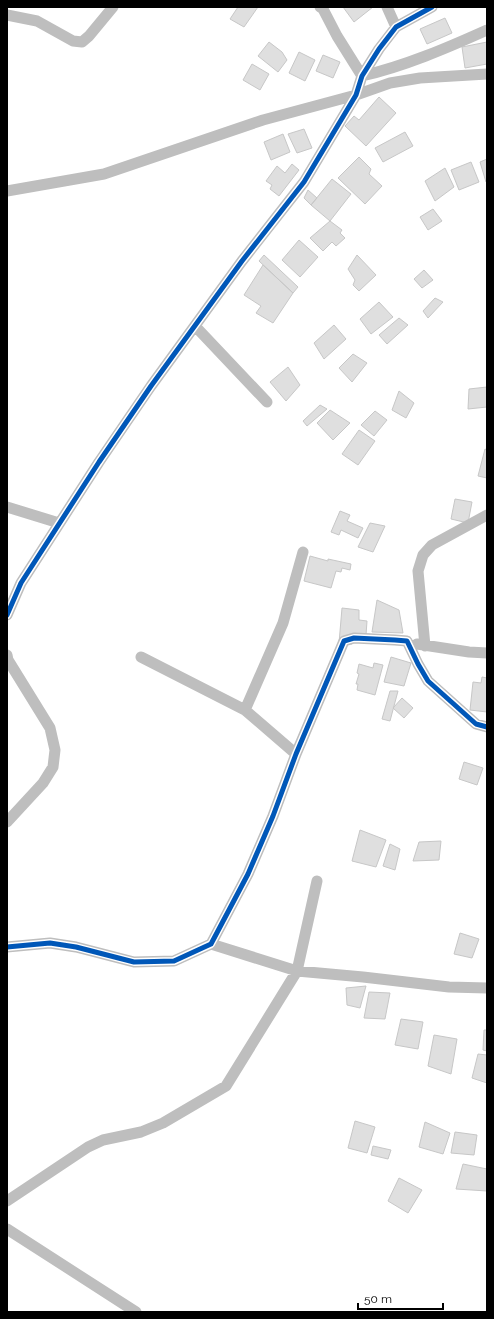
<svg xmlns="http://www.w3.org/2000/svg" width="494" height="1319" viewBox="0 0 494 1319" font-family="Raleway,sans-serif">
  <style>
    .building { fill: #dfdfdf; stroke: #c7c7c7 }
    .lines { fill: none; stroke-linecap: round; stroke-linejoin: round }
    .street { stroke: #bebebe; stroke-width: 11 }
    .cycleway-casing { stroke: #fff; stroke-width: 8 }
    .cycleway { stroke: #0057b8; stroke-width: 5 }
  </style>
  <rect width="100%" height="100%" fill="#fff"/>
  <path class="building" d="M238,7H258L244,27L230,19Z
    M343,7H373L354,22Z
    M445,18L452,33L427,44L420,29Z
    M269,42L282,52L287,60L278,72L258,56Z
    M487,42V64L465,68L462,47Z
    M299,52L315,60L305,81L289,73Z
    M323,55L340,62L333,78L316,71Z
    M252,64L269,74L260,90L243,80Z
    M379,97L396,113L366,146L345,126L354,116L359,120Z
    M304,129L312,148L297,153L288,134Z
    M405,132L413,146L383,162L375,148Z
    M283,134L290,152L271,160L264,142Z
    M359,157L371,169L369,174L382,186L365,204L338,178Z
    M487,159V182H486L480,162Z
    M471,162L479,182L459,190L451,170Z
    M292,164L299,170L279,196L270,189L272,185L266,181L277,166L285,173Z
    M445,168L454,187L435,201L425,181Z
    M332,179L351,194L330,221L311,205Z
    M308,190L317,198L311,205L304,198Z
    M433,209L442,221L428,230L420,217Z
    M330,221L342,230L340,233L345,238L336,246L332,242L323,251L310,238Z
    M299,240L318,257L300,277L282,260Z
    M264,255L298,287L293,293L259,261Z
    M357,255L376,275L359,291L353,285L355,280L348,269Z
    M263,265L293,293L273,323L256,313L261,306L244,295Z
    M424,270L433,280L422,288L414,279Z
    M435,298L443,302L428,318L423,311Z
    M379,302L393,317L371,334L360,319Z
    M399,318L408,325L387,344L379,335Z
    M334,325L346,339L324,359L314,343Z
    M353,354L367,363L352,382L339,368Z
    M288,367L300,385L286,401L270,382Z
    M487,387V407L468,409L469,389Z
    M399,391L414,403L406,418L392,410Z
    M320,405L327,409L307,426L303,421Z
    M330,410L350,423L333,440L317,423Z
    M375,411L387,420L374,436L361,425Z
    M359,430L375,441L358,465L342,454Z
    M485,449L487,450V478L478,476Z
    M455,499L472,502L468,523L451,519Z
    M340,511L350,515L347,521L363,528L358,538L341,530L339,535L331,532Z
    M370,523L385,526L373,552L358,547Z
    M310,556L328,561V559L351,564L350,570L342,568L341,572L336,571L331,588L304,581Z
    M377,600L399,610L403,633L372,632Z
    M342,608L359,610V620L367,621L366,635L353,641L352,644L339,643Z
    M391,657L411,663L404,686L384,682Z
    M374,663L383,665L375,695L357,690L358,684H356L359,674L357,673L359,664L373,668Z
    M482,677L487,678V712L470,710L473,682L481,683Z
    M390,691H398L390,721L382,719Z
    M402,698L413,708L404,718L393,708Z
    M464,762L483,768L477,785L459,779Z
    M360,830L386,840L376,867L352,861Z
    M441,841L439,860L413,861L419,842Z
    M390,844L400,849L395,870L383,866Z
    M460,933L479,939L472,958L454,954Z
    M366,986L360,1008L347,1005L346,988Z
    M369,992L390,993L385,1019L364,1018Z
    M401,1019L423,1022L418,1049L395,1045Z
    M484,1030H487V1051L483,1050Z
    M434,1035L457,1039L451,1074L428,1066Z
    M478,1054L487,1055V1083L472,1078Z
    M355,1121L375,1127L367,1153L348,1148Z
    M425,1122L450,1133L443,1154L419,1147Z
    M455,1132L477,1135L474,1155L451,1153Z
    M373,1146L391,1150L388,1159L371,1155Z
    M463,1164L487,1169V1191L456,1189Z
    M399,1178L422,1190L408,1213L388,1201Z"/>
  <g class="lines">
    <path class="street" d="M320,7L323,9L337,36L362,76
      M387,7L396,27
      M7,15L37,21L73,41L82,42L89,36L113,7
      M362,76C405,66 447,48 487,30
      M7,191L104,174L263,120L356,95L390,83L420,78L487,74
      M195,326L267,402
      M7,507L59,523
      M7,615L21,583L99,462L151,386L242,261L304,182L356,95L362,76L379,49L396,27L432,7
      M417,644L469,652L487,653
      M425,646L418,571L423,555L432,545L487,515
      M7,655L8,660L50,728L55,750L53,767L43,783L7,822
      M141,657L245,710L296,754
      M245,710L283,623L303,552
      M211,944L297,971L363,977L449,987L487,988
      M7,947L50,943L76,947L134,962L174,961L211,944L248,874L273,816L296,754L344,641L354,638L395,640L407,641L418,664L428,681L476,724L487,727
      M7,1201L88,1147L103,1140L141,1132L163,1123L226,1086L297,971L317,881
      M7,1229L136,1312"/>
    <defs>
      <path id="cycleway" d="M7,615L21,583L99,462L151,386L242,261L304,182L356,95L362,76L379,49L396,27L432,7
        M7,947L50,943L76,947L134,962L174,961L211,944L248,874L273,816L296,754L344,641L354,638L395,640L407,641L418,664L428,681L476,724L487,727"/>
    </defs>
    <use href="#cycleway" class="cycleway-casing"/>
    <use href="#cycleway" class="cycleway"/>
  </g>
  <rect width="494" height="1319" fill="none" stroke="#000000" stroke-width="16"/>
  <path d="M358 1303v6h85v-6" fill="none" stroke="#000000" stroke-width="2"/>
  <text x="364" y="1303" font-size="12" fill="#000000" stroke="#ffffff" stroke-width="3" paint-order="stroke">50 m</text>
</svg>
